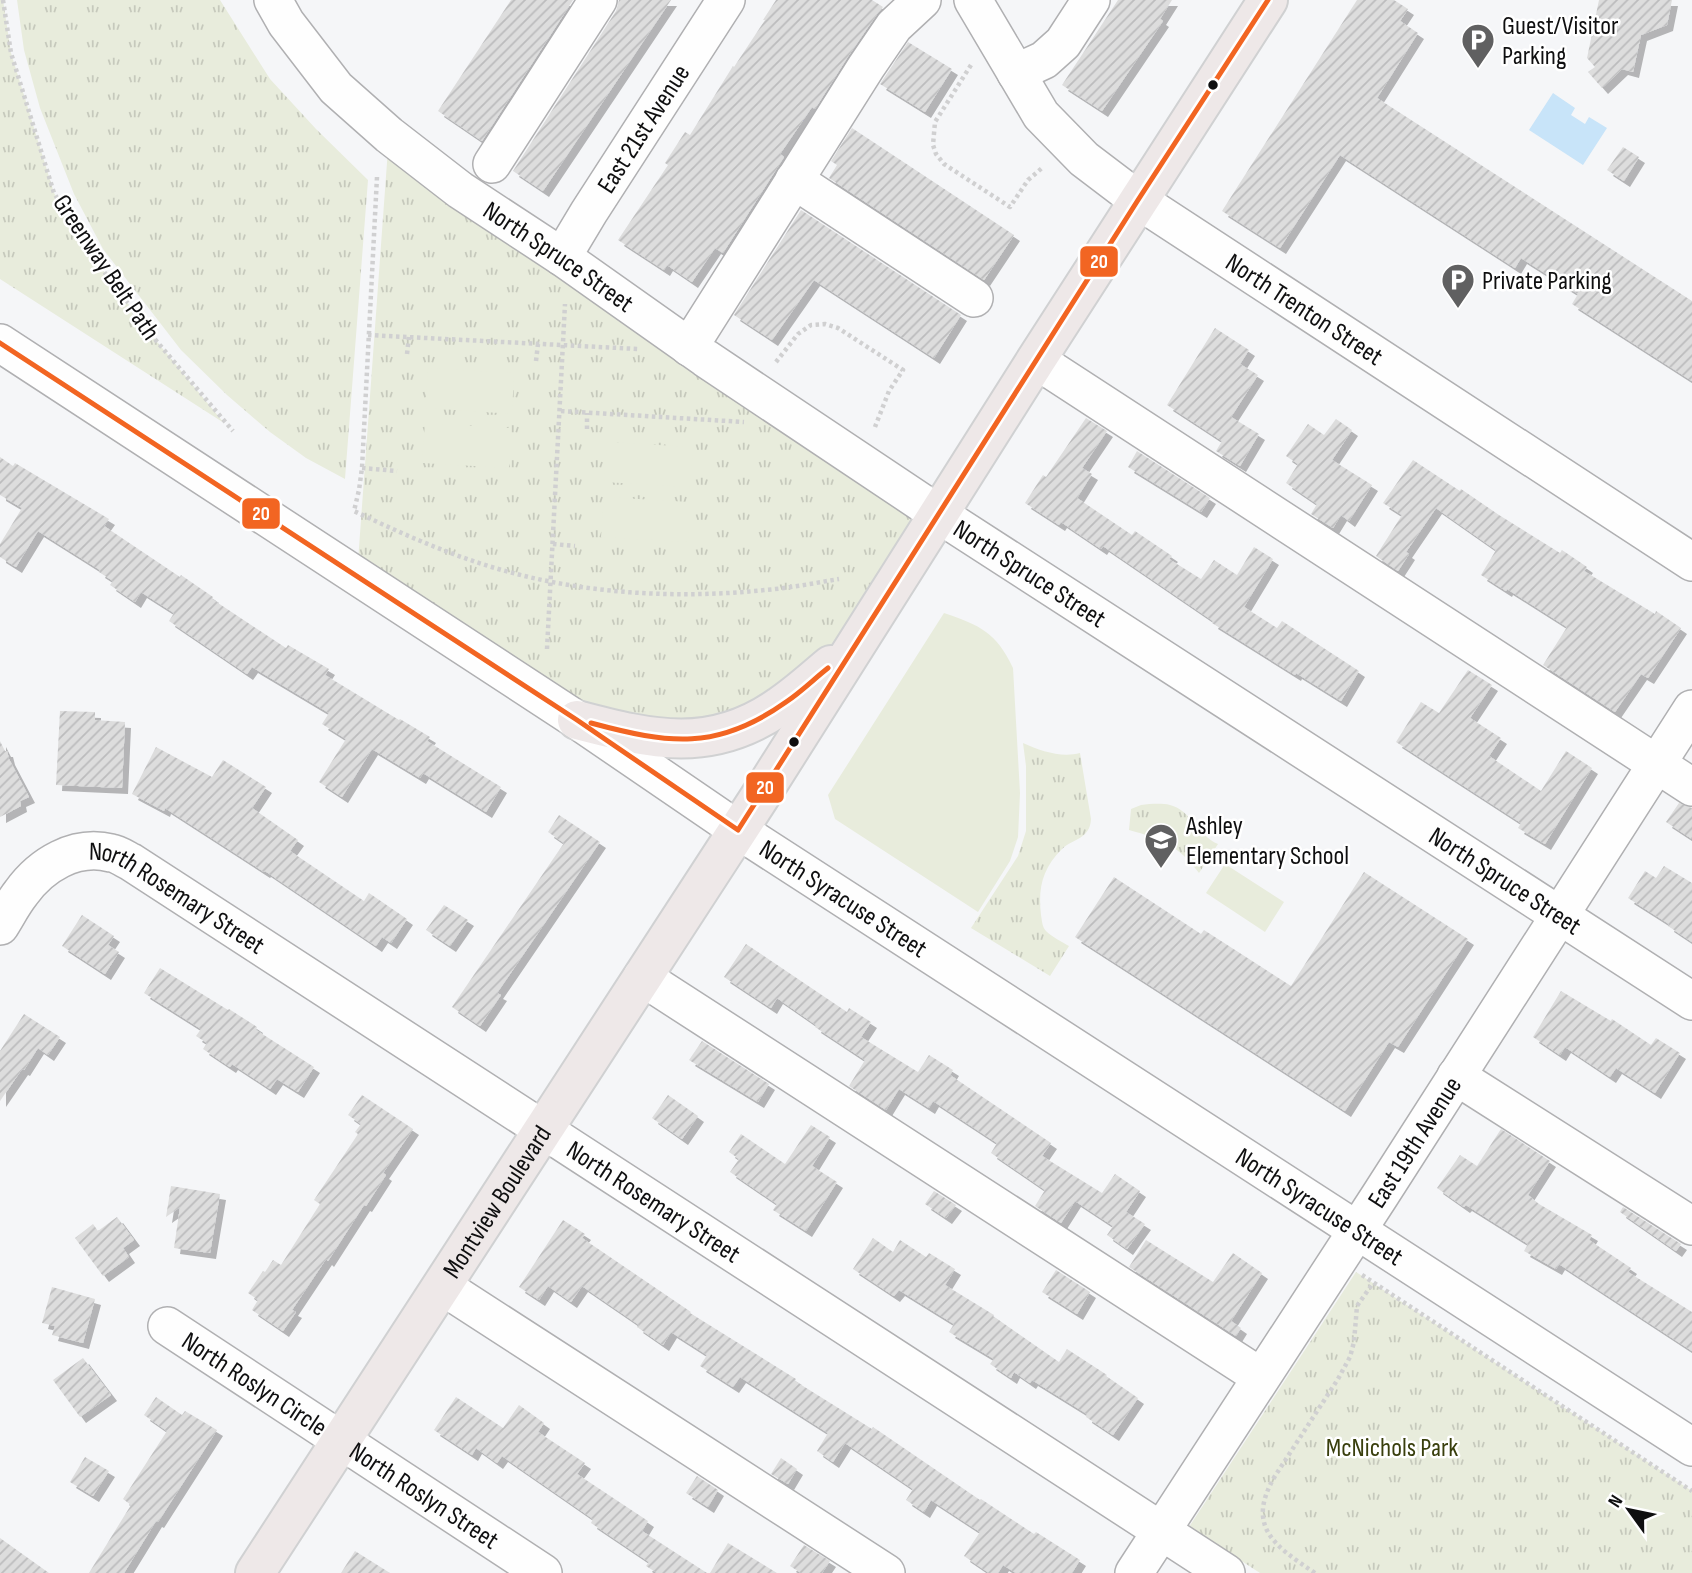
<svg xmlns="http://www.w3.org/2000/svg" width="1692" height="1573" viewBox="0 0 1692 1573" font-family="'Sofia Sans Condensed',sans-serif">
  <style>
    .park { fill: url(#park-tufts) }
    .pitch { fill: #e8ecdc }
    .water { fill: #c8e4f9 }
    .building { fill: url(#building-hatch); filter: url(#shadow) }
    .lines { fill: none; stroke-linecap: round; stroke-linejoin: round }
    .minor-casing { stroke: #b0b0b2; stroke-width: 40 }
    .major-casing { stroke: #d0d1d2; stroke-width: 42 }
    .path { stroke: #d0d0d1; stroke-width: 4.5; stroke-dasharray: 3.5 3.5; stroke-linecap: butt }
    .minor { stroke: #fefefe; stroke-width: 37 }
    .major { stroke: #eee8e8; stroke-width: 38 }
    .bus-1-casing { stroke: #fff; stroke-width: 10 }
    .bus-1 { stroke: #f26522; stroke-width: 5 }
    .bus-dot { fill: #0f0f10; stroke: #fff; stroke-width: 2.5 }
    .labels { text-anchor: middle; stroke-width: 5; stroke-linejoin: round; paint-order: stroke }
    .poi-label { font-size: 26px; fill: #0f0f10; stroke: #fff; text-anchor: start }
    .street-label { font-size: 26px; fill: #0f0f10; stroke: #fff }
    .park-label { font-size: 26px; fill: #393f0d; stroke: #fff }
    .line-badge { stroke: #fff; stroke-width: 2.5 }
    .badge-label { font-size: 19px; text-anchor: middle; font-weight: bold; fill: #fff }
  </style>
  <defs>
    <pattern id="park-tufts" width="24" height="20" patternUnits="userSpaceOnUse" patternTransform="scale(1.75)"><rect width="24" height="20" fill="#e8ecdc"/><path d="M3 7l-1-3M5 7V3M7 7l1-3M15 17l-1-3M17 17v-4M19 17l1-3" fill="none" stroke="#c6c9bc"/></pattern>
    <pattern id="building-hatch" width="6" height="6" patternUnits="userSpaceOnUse" patternTransform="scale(1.75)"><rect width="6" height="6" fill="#ddd"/><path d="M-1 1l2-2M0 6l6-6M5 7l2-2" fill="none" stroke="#bcbcbd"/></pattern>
    <filter id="shadow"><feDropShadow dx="6" dy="6" stdDeviation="0" flood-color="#0004"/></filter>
  </defs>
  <rect width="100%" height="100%" fill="#f5f6f8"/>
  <path class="park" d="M0,0H3L11,53L54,193L102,269L153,337L224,423L0,279Z
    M17,0H220L270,79L316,129L368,180L345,479L306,458L270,432L227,395L181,350L103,249L74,194L40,108L24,50Z
    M389,135L940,515L857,644L780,707L626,733L357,575Z
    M1023,743C1041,751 1061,758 1080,753L1091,819C1090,839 1074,838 1062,849C1042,869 1038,888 1041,915C1042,920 1042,927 1046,931C1052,937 1062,942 1069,946L1050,976L971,928L1018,856L1026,831V766Z
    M1141,805C1150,804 1161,803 1170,805C1191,810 1197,835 1218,844L1199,873C1178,845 1162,839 1129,830L1131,809Z
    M1356,1272L1692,1491V1573H1260L1189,1527Z"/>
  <path class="pitch" d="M428,368L514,373L512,414L425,408Z
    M425,423L511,428L509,468L422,463Z
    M607,442L693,447L690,487L604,482Z
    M604,497L690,502L688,542L601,537Z
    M944,613C981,626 996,632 1013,668L1020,793L1018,837L1010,861L978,912L835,819L828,795Z
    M1225,864L1284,902L1265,932L1206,893Z"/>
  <path class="water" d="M1553,93L1575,108L1571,115L1585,124L1589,117L1607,128L1583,165L1529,130Z"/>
  <path class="building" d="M511,0H573L482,141L438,111Z
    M619,0H671L543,191L513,171L616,11Z
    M776,0H872L883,7L877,14L849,55L815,109L812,107L780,154L784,157L723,253L715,248L692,282L667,265L664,270L618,240L668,165L665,163L685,132L690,135L733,66L734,67L765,20H763Z
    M1118,0H1172L1160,19L1163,21L1102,111L1062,85Z
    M1357,0H1394L1408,9L1400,21L1418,33L1377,98L1692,301V381L1572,304L1578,294L1521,258L1515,268L1340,155L1280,248L1222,211Z
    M1599,0H1672L1667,25L1641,35L1633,72L1622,69L1602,88L1588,72L1595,67L1587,58Z
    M908,42L952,69L925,112L880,84Z
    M852,128L1014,235L984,280L829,178L837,165L831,161Z
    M1623,147L1639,157L1624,181L1607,170Z
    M801,210L961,315L934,358L814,280L772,340L734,315Z
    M1215,328L1249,350L1240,364L1258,375L1231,417L1259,434L1240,466L1216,451L1222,441L1167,405Z
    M1086,418L1107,431L1082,468L1092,474L1077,498L1132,535L1135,531L1172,556L1169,559L1201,579L1214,560L1237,575L1254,547L1273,559L1244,607L1277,628L1282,621L1359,671L1341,701L1296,673L1295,675L1212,623L1213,621L1103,546L1101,549L1061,522L1059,525L1025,503L1043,475L1046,477Z
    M1336,419L1352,430L1332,460L1372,485L1349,521L1341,515L1333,528L1311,514L1317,504L1286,483L1298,464L1286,456L1308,424L1324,435Z
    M1137,451L1210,498L1201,512L1128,467Z
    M0,457L13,466L15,463L109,519L104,526L180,577L181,575L213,597L212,599L286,648L288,645L329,669L325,675L399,720L400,719L430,737L427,741L501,787L486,812L423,773L420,778L372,749L342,797L319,782L346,739L322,724L329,713L252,667L247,674L169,621L174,613L141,592L135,602L110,585L113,581L99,572L100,570L38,531L16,567L0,557V544L22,508L0,495Z
    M1413,460L1460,491L1461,489L1499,515L1560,553L1562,550L1587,567L1584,571L1655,614L1656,611L1681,628L1648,678L1641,674L1615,712L1543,665L1567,627L1507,589L1506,591L1481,575L1496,550L1436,508L1406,552L1409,554L1398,571L1376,556L1402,515L1383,503Z
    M1468,670L1492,685L1470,718L1501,738L1489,756L1541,791L1566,751L1592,768L1545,844L1518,828L1521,823L1396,742L1421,702L1439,713Z
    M60,711L95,712V720L125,722L122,788L56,785Z
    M0,741L5,751H7L9,759L29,797L20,801L21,806L0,817Z
    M156,747L212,777L223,760L266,787L252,808L298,840L290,851L364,901L369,893L407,919L391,943L382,937L376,946L265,871L264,872L165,808L164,811L132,794Z
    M1679,803L1692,808V839L1666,822Z
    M559,815L600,842L497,993L501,995L480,1026L452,1007L564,843L548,832Z
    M1664,866L1692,883V942L1668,926L1669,924L1628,898L1645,871L1656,878Z
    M1364,872L1468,939L1398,1047L1389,1042L1345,1111L1075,937L1114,877L1201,934L1204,930L1291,986Z
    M444,905L468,920L450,946L426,930Z
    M82,915L114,936L108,945L119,952L105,974L62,946Z
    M746,944L847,1012L849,1008L871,1022L861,1037L918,1072L929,1055L953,1070L950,1075L1051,1143L1042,1156L1102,1193L1115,1174L1140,1191L1126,1212L1145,1224L1127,1249L1107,1235L1113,1226L1075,1201L1061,1223L1035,1206L1045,1190L991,1153L997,1143L933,1101L929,1108L899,1089L886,1110L849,1086L865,1060L815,1027L816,1025L777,998L771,1008L724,977Z
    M160,968L228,1010L229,1009L257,1027L256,1030L314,1067L298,1092L277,1079L270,1089L232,1064L230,1067L203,1049L207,1043L196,1036L201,1029L144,993Z
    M1561,991L1611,1021L1612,1019L1651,1045L1656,1038L1680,1053L1655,1093L1616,1068L1610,1077L1565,1047L1560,1055L1533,1037Z
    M24,1014L60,1037L48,1055L38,1048L24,1070L22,1069L0,1101V1051Z
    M702,1041L769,1084L758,1102L689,1060Z
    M362,1095L413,1129L383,1173L386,1175L366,1206L364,1205L328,1261L326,1259L292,1310L296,1312L283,1331L252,1310L258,1300L248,1293L263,1271L265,1272L273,1260L281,1265L320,1204L314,1200L358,1134L355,1132L361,1124L348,1115Z
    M668,1095L698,1116L682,1139L652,1118Z
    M811,1125L830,1137L812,1166L837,1182L806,1231L773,1210L777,1204L730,1172L739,1159L729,1152L741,1134L785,1164Z
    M1501,1129L1550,1161L1528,1195L1539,1204L1592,1235L1589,1240L1631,1268L1628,1272L1692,1312V1351L1559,1264L1556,1269L1524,1251L1528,1244L1466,1205L1464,1207L1437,1188L1460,1155L1477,1166Z
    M171,1186L220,1194L210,1253L174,1248L180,1207L166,1217Z
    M934,1191L956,1205L946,1218L925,1204Z
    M1623,1207L1681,1244L1676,1251L1620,1212Z
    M117,1217L134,1240L123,1248L129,1257L103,1276L75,1238L93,1224L98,1231Z
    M563,1220L585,1234L582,1238L691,1312L690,1313L796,1379L795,1381L872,1429L873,1427L980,1500L981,1499L1034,1534L1036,1532L1080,1560L1072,1573H1016L1003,1565L998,1573H989L964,1556L980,1532L931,1500L924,1512L906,1500L913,1489L845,1443L833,1462L817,1451L828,1433L740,1377L733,1387L700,1366L707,1355L671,1332L663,1345L637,1327L639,1325L582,1286L571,1302L548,1286L539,1300L519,1287Z
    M873,1238L893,1252L900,1240L926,1257L929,1253L955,1269L945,1285L994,1315L993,1316L1059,1362L1067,1349L1107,1375L1106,1376L1138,1398L1113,1435L1086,1417L1087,1414L1032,1380L1030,1383L1014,1372L1011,1378L990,1364L994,1359L949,1332L954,1324L899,1290L894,1296L853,1269Z
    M1146,1240L1213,1282L1233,1253L1262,1273L1231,1321L1241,1328L1236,1336L1129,1267Z
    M1056,1270L1090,1292L1077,1314L1042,1292Z
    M52,1287L95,1299L83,1343L52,1335L55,1326L42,1323Z
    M83,1358L111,1395L80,1417L53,1380Z
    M156,1397L182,1415L185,1411L217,1430L158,1522L156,1521L124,1573H89L131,1505L123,1499L167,1431L144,1415Z
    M456,1397L503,1428L519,1405L544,1423L538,1432L585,1463L577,1474L648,1521L642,1531L707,1573H657L646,1566L649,1562L591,1523L593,1519L502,1456L497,1463L476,1448L472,1455L434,1430Z
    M85,1457L109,1471L93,1496L70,1482Z
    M781,1458L797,1469L788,1484L771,1474Z
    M697,1476L718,1490L708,1507L686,1493Z
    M0,1538L49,1573H0Z
    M728,1543L777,1573H710Z
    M804,1545L830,1561L822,1573H801L790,1566Z
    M355,1551L390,1573H341Z"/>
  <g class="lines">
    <defs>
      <g id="minor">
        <path id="s1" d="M273,0L286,23L336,88L389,135L460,190L562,257L705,358L940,515L1692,1001"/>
        <path id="s2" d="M973,0L1041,115L1084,159L1138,200L1692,562"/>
        <path d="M1016,73L1044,60L1063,43L1091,0"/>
        <path d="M492,164L598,0"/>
        <path d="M794,180L974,298"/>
        <path id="s3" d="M562,257L589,212L726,0"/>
        <path id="s4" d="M0,343L577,720L738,830L1692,1447"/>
        <path d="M689,347L866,67L894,26L922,0"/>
        <path d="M1036,360L1692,787"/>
        <path id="s5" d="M0,926C7,915 13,903 21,893C41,865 75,844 111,853C118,854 125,859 131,862L1226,1573"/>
        <path d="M642,977L1261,1377"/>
        <path d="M1456,1076L1692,1226"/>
        <path d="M442,1286L886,1573"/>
        <path id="s6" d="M167,1326L543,1573"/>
        <path id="s7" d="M1134,1573L1379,1197L1692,709"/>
      </g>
      <g id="major">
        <path d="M577,720C652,740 712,754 780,706C798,694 814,679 831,665"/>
        <path id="s8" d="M255,1573L759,798L1036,360L1268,0"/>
      </g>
    </defs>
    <use href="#minor" class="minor-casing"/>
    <use href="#major" class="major-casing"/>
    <path class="path" d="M3,0L11,53L54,193L102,269L153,337L233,431
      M971,65L935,122L933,145L936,154L944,164L1010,207L1028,180L1042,168
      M377,177L362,468L359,490L354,511C394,530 434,548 476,562C568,593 669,600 765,590C790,588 815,583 839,579
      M368,335L638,349
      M407,354L409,337
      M536,361L538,344
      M776,362L798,334L811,325L825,324L838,328L903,370L889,391L875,427
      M561,411L744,422
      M587,429V413
      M362,468L397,471
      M553,544L575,546
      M547,649L565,304
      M1362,1275L1692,1491
      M1315,1573C1275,1546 1245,1527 1275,1476L1338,1379L1350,1357L1354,1342L1357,1306L1373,1283"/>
    <use href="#minor" class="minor"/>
    <use href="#major" class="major"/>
    <defs>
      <path id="bus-1" d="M0,343L577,720L738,830L1138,200L1268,0
        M591,723C669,744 717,751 786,702C801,692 814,679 828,668"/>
    </defs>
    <use href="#bus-1" class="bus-1-casing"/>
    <use href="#bus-1" class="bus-1"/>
  </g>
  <defs>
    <symbol id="parking-pin" viewBox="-11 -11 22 30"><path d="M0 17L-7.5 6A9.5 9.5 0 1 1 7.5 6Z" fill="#606061" stroke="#fff"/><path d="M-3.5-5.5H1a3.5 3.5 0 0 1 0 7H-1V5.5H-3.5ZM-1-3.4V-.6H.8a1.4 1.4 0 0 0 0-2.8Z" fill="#fff"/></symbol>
    <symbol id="school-pin" viewBox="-11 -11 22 30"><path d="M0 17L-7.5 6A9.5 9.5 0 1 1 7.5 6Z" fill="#606061" stroke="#fff"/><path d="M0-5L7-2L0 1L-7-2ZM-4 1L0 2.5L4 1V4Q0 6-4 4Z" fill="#fff"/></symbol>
  </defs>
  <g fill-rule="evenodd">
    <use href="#parking-pin" x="1459" y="21" width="38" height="52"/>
    <use href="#parking-pin" x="1439" y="261" width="38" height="52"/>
    <use href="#school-pin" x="1142" y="821" width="38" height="52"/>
  </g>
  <g class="bus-dot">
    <circle cx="1213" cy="85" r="6"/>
    <circle cx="794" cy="742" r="6"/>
  </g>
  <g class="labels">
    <g class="poi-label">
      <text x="1502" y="34">Guest/Visitor<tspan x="1502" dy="30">Parking</tspan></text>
      <text x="1482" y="289">Private Parking</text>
      <text x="1186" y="834">Ashley<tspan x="1186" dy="30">Elementary School</tspan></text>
    </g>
    <g class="street-label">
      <text dy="9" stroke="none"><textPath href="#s3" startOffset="152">East 21st Avenue</textPath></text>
      <text dy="9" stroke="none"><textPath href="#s1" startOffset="388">North Spruce Street</textPath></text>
      <text transform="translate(107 267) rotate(56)" y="9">Greenway Belt Path</text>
      <text dy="9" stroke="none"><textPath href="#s2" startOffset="462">North Trenton Street</textPath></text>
      <text dy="9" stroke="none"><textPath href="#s1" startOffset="956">North Spruce Street</textPath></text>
      <text dy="9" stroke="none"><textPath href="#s1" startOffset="1522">North Spruce Street</textPath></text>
      <text dy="9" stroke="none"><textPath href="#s4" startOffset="1010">North Syracuse Street</textPath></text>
      <text dy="9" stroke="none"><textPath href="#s5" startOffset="222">North Rosemary Street</textPath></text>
      <text dy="9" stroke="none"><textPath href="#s7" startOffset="514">East 19th Avenue</textPath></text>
      <text dy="9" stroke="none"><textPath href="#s8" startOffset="443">Montview Boulevard</textPath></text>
      <text dy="9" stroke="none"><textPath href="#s5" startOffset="789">North Rosemary Street</textPath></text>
      <text dy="9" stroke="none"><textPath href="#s4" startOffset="1577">North Syracuse Street</textPath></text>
      <text dy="9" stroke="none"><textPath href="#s6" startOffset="105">North Roslyn Circle</textPath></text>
      <text dy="9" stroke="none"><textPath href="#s6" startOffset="308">North Roslyn Street</textPath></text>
    </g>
    <g class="park-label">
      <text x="1392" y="1456">McNichols Park</text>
    </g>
  </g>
  <g class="line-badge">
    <rect x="1079" y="245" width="40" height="33" rx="7" fill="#f26522"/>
    <rect x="241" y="497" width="40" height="33" rx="7" fill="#f26522"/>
    <rect x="745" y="771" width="40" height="33" rx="7" fill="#f26522"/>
  </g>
  <g class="badge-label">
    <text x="1099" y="268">20</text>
    <text x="261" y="520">20</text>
    <text x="765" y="794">20</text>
  </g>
  <g transform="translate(1629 1510) rotate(303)" stroke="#ffffff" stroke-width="5" paint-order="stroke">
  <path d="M0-5L12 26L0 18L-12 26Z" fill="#0f0f10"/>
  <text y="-10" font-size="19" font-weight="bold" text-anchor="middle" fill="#0f0f10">N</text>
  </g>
</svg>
